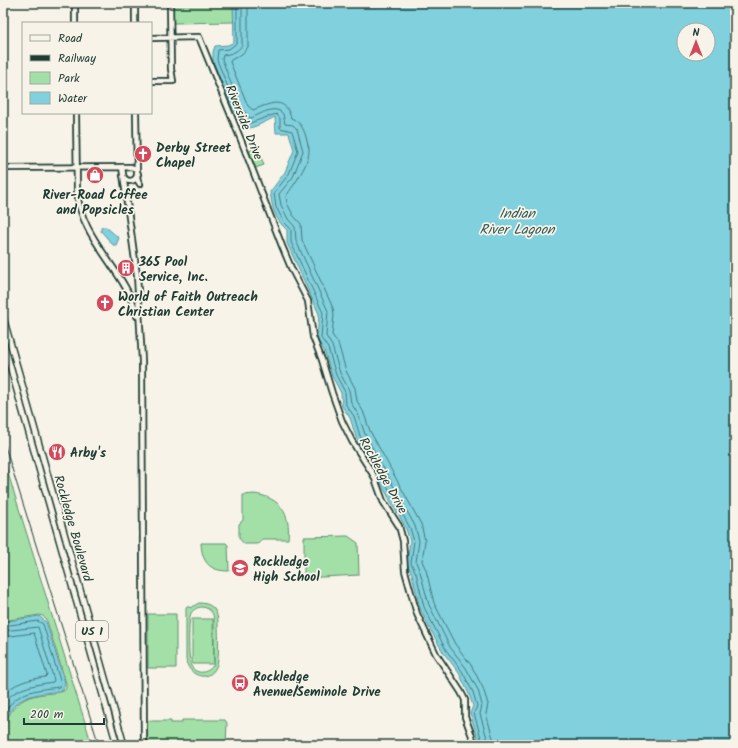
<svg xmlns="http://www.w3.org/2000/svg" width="738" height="748" viewBox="0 0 738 748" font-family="Kalam,sans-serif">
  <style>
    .green { fill: #a2e0a8; stroke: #608e6e; fill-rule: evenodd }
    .water { fill: #81d0de; stroke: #5a959a; fill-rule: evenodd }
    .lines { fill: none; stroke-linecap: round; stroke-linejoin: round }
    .shore { stroke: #467878; stroke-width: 1 }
    .secondary-casing { stroke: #1f3d34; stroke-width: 8 }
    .primary-casing { stroke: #1f3d34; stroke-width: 8 }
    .secondary { stroke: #f7f3e8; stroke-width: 4.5 }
    .primary { stroke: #f7f3e8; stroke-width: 5 }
    .rail { stroke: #1f3d34; stroke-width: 1 }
    .labels { text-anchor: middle; stroke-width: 3.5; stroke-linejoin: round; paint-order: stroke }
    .shield { fill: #f7f3e8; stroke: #60746a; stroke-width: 1 }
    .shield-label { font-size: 12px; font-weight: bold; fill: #1f3d34 }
    .street-label { font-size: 13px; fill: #1f3d34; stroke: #f7f3e8 }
    .poi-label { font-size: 13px; font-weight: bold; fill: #1f3d34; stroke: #f7f3e8; text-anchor: start }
    .water-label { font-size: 14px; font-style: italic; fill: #335a56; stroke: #f7f3e8 }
  </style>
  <rect width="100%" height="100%" fill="#f7f3e8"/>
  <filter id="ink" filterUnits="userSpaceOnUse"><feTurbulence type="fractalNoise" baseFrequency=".025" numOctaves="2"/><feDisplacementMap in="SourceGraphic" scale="8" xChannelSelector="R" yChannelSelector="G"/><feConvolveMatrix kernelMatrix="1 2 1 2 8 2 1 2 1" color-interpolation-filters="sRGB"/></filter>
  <g filter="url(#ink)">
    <path class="green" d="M172,3H234V22L173,23Z
      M257,148L264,165L255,168L249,151Z
      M3,457L92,745H7C1,723 11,702 33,696C43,693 54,694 64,691L66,688V683L47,621L43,616L39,615L3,621Z
      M254,494C280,497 291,514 288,539H262L258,544H244L239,538V524L243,520V495Z
      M348,536L358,543L359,575L304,578V537Z
      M201,543H226L228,545L229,571C209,571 202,562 201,543Z
      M199,603C211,603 217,609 218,621C218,631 220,660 216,667C208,684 187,675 186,659V607H190V608ZM202,607C210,608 214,613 214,621V663L213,619H192V664H214C209,673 197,676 191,666C188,660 188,619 191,613C194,609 198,607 202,607Z
      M148,614H176V668H148Z
      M182,720H225L227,723L226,745H147V723L148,721H171V723H182Z"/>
    <path class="water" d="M233,3H735V745H480L470,713L473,706L469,694L459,673L443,652L429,627L420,608L412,574L407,563L410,541L406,529L399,515L397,513L356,437L350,418L342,406L341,393L332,376L324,350L317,339L319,314L287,243V230C275,220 272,207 270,192L285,172L294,150L289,133H276L275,117C269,120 256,127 249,128C236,128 218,72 213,61V52L215,46L228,45L234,42ZM684,30H708V54H684Z
      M103,227H106L119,238L116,245H113L101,231V228Z
      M39,616L46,622L65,683L63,690L60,691C37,694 11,695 6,723C4,731 4,737 6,745H3V622Z"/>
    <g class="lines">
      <path class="shore" d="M237,3V43L229,49L218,50L217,60L238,112L247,123H250L276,114L280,118V128L292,131L298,151L289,174L274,193L276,207L284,222L291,229V242L323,313L321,338L328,348L336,375L345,392L346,405L354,416L360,436L410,528L414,541L411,563L416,573L424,607L446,650L462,671L473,692L477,706L474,713L483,745
        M242,3V45C238,52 231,54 223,55L222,59C227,72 240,112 251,118C261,114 275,104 283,114L285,124L293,125L297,129L303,151L293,177L279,194L281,205L288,219L295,227L296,241L328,311L326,336L332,346L340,373L349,390L351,403L358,414L365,434L415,526L419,541L416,562L420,572L429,605L450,647L466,668L478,690L482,705L480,714L489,745
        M248,3V47L242,54L231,60L230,62L248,106L253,110C269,104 285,95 291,118C300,122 303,127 306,137C307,141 308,145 309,149C310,163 294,185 286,196L287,203L293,215L301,224L302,240L333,308L334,315L332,335L338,343L346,371L355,388L357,401L363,411L370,431L421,524L425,541L422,561L426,570L434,603L455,644L471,665L483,688L488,704L486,714L495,745
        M3,626L38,621L43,624L61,684L59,687C35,690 13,691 3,717
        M3,631L38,627L54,680L53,682C35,685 13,687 3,705
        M3,637L34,633L47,675L45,677C30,679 13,683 3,695"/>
      <defs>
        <path id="secondary" d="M75,3V23
          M135,3V23
          M151,38L199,37L241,140L282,246L292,270L308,301L313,337L322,360L332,393L342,421L352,441L374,476L383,501L399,526L403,541L405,571L417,614L436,654L461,692L465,700V717L472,736L474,745
          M151,81H173L171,69L170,3
          M76,113L77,191C80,239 126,270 137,316
          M136,113L137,176L138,181L140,184
          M122,167L137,275L142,361L144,745
          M3,168L131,167L136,169L138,174
          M123,176C127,183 134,182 137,176"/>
        <path id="primary" d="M3,317L124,745
          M3,341L117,745"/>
      </defs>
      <use href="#secondary" class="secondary-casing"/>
      <use href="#primary" class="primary-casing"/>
      <use href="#secondary" class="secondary"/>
      <use href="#primary" class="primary"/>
      <path class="rail" d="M3,440L99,745"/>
    </g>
  </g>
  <defs>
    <symbol id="church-disc" viewBox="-11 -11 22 22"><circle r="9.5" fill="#d1495b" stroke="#f7f3e8"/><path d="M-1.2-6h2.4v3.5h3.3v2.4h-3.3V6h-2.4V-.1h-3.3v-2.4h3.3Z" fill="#fff"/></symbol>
    <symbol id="shop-disc" viewBox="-11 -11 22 22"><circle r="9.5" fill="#d1495b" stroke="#f7f3e8"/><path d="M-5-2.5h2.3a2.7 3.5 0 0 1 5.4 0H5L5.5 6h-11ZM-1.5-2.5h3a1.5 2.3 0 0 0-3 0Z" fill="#fff"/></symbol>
    <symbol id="building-disc" viewBox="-11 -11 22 22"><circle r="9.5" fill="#d1495b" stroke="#f7f3e8"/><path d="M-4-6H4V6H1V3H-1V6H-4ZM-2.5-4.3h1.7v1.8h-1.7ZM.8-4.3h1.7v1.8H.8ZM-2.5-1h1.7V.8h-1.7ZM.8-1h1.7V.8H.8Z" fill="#fff"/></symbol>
    <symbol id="restaurant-disc" viewBox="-11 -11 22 22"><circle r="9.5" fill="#d1495b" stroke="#f7f3e8"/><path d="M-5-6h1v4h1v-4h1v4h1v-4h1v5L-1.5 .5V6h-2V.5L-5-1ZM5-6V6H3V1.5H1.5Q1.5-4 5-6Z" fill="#fff"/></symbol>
    <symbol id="school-disc" viewBox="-11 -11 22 22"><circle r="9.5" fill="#d1495b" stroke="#f7f3e8"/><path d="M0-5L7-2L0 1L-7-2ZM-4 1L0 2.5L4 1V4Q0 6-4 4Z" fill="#fff"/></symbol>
    <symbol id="bus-disc" viewBox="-11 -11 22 22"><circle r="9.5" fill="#d1495b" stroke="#f7f3e8"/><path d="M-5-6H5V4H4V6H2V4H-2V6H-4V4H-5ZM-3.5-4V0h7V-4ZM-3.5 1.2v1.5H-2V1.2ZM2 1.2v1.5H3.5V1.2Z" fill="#fff"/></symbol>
  </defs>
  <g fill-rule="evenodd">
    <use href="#church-disc" x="133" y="144" width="20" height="20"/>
    <use href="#shop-disc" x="85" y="165" width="20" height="20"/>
    <use href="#building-disc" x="116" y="258" width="20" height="20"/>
    <use href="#church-disc" x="95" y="293" width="20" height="20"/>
    <use href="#restaurant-disc" x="47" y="442" width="20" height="20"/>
    <use href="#school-disc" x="230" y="558" width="20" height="20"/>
    <use href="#bus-disc" x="230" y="673" width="20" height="20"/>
  </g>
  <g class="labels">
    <rect class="shield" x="76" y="621" width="32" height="20" rx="3"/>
    <g class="shield-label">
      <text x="92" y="635">US 1</text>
    </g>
    <g class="street-label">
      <text transform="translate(245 122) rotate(68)" y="5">Riverside Drive</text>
      <text transform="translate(384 475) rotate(61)" y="5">Rockledge Drive</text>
      <text transform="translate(74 528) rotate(74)" y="5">Rockledge Boulevard</text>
    </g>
    <g class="poi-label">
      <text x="156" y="152">Derby Street<tspan x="156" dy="15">Chapel</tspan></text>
      <text x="95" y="199" text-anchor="middle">River-Road Coffee<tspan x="95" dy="15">and Popsicles</tspan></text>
      <text x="139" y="266">365 Pool<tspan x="139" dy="15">Service, Inc.</tspan></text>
      <text x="118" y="301">World of Faith Outreach<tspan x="118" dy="15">Christian Center</tspan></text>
      <text x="70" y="457">Arby's</text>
      <text x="253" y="566">Rockledge<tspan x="253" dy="15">High School</tspan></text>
      <text x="253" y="681">Rockledge<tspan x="253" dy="15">Avenue/Seminole Drive</tspan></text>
    </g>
    <g class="water-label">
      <text x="517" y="218">Indian<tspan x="517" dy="16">River Lagoon</tspan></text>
    </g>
  </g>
  <rect width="738" height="748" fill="none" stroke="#f7f3e8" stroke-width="16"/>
  <rect x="8" y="8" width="722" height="732" fill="none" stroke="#1f3d34" stroke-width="1.5" filter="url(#ink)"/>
  <rect x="22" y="22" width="130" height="92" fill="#f7f3e8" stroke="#a1aaa0"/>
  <rect x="30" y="35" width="20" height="6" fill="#f7f3e8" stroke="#a1aaa0"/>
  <text x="58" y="42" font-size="12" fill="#1f3d34">Road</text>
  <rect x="30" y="55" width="20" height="6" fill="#1f3d34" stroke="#a1aaa0"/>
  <text x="58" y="62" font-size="12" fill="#1f3d34">Railway</text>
  <rect x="30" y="72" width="20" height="12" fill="#a2e0a8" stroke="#a1aaa0"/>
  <text x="58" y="82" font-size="12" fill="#1f3d34">Park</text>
  <rect x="30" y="92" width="20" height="12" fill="#81d0de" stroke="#a1aaa0"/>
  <text x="58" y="102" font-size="12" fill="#1f3d34">Water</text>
  <g transform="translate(696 42)"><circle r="19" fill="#f7f3e8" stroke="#a1aaa0"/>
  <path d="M0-3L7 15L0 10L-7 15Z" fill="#d1495b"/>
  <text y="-6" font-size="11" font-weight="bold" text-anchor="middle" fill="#1f3d34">N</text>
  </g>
  <path d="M24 718v6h80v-6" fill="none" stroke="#1f3d34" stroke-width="2"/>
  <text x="30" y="718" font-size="12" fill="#1f3d34" stroke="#f7f3e8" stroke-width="3" paint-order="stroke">200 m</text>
</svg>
